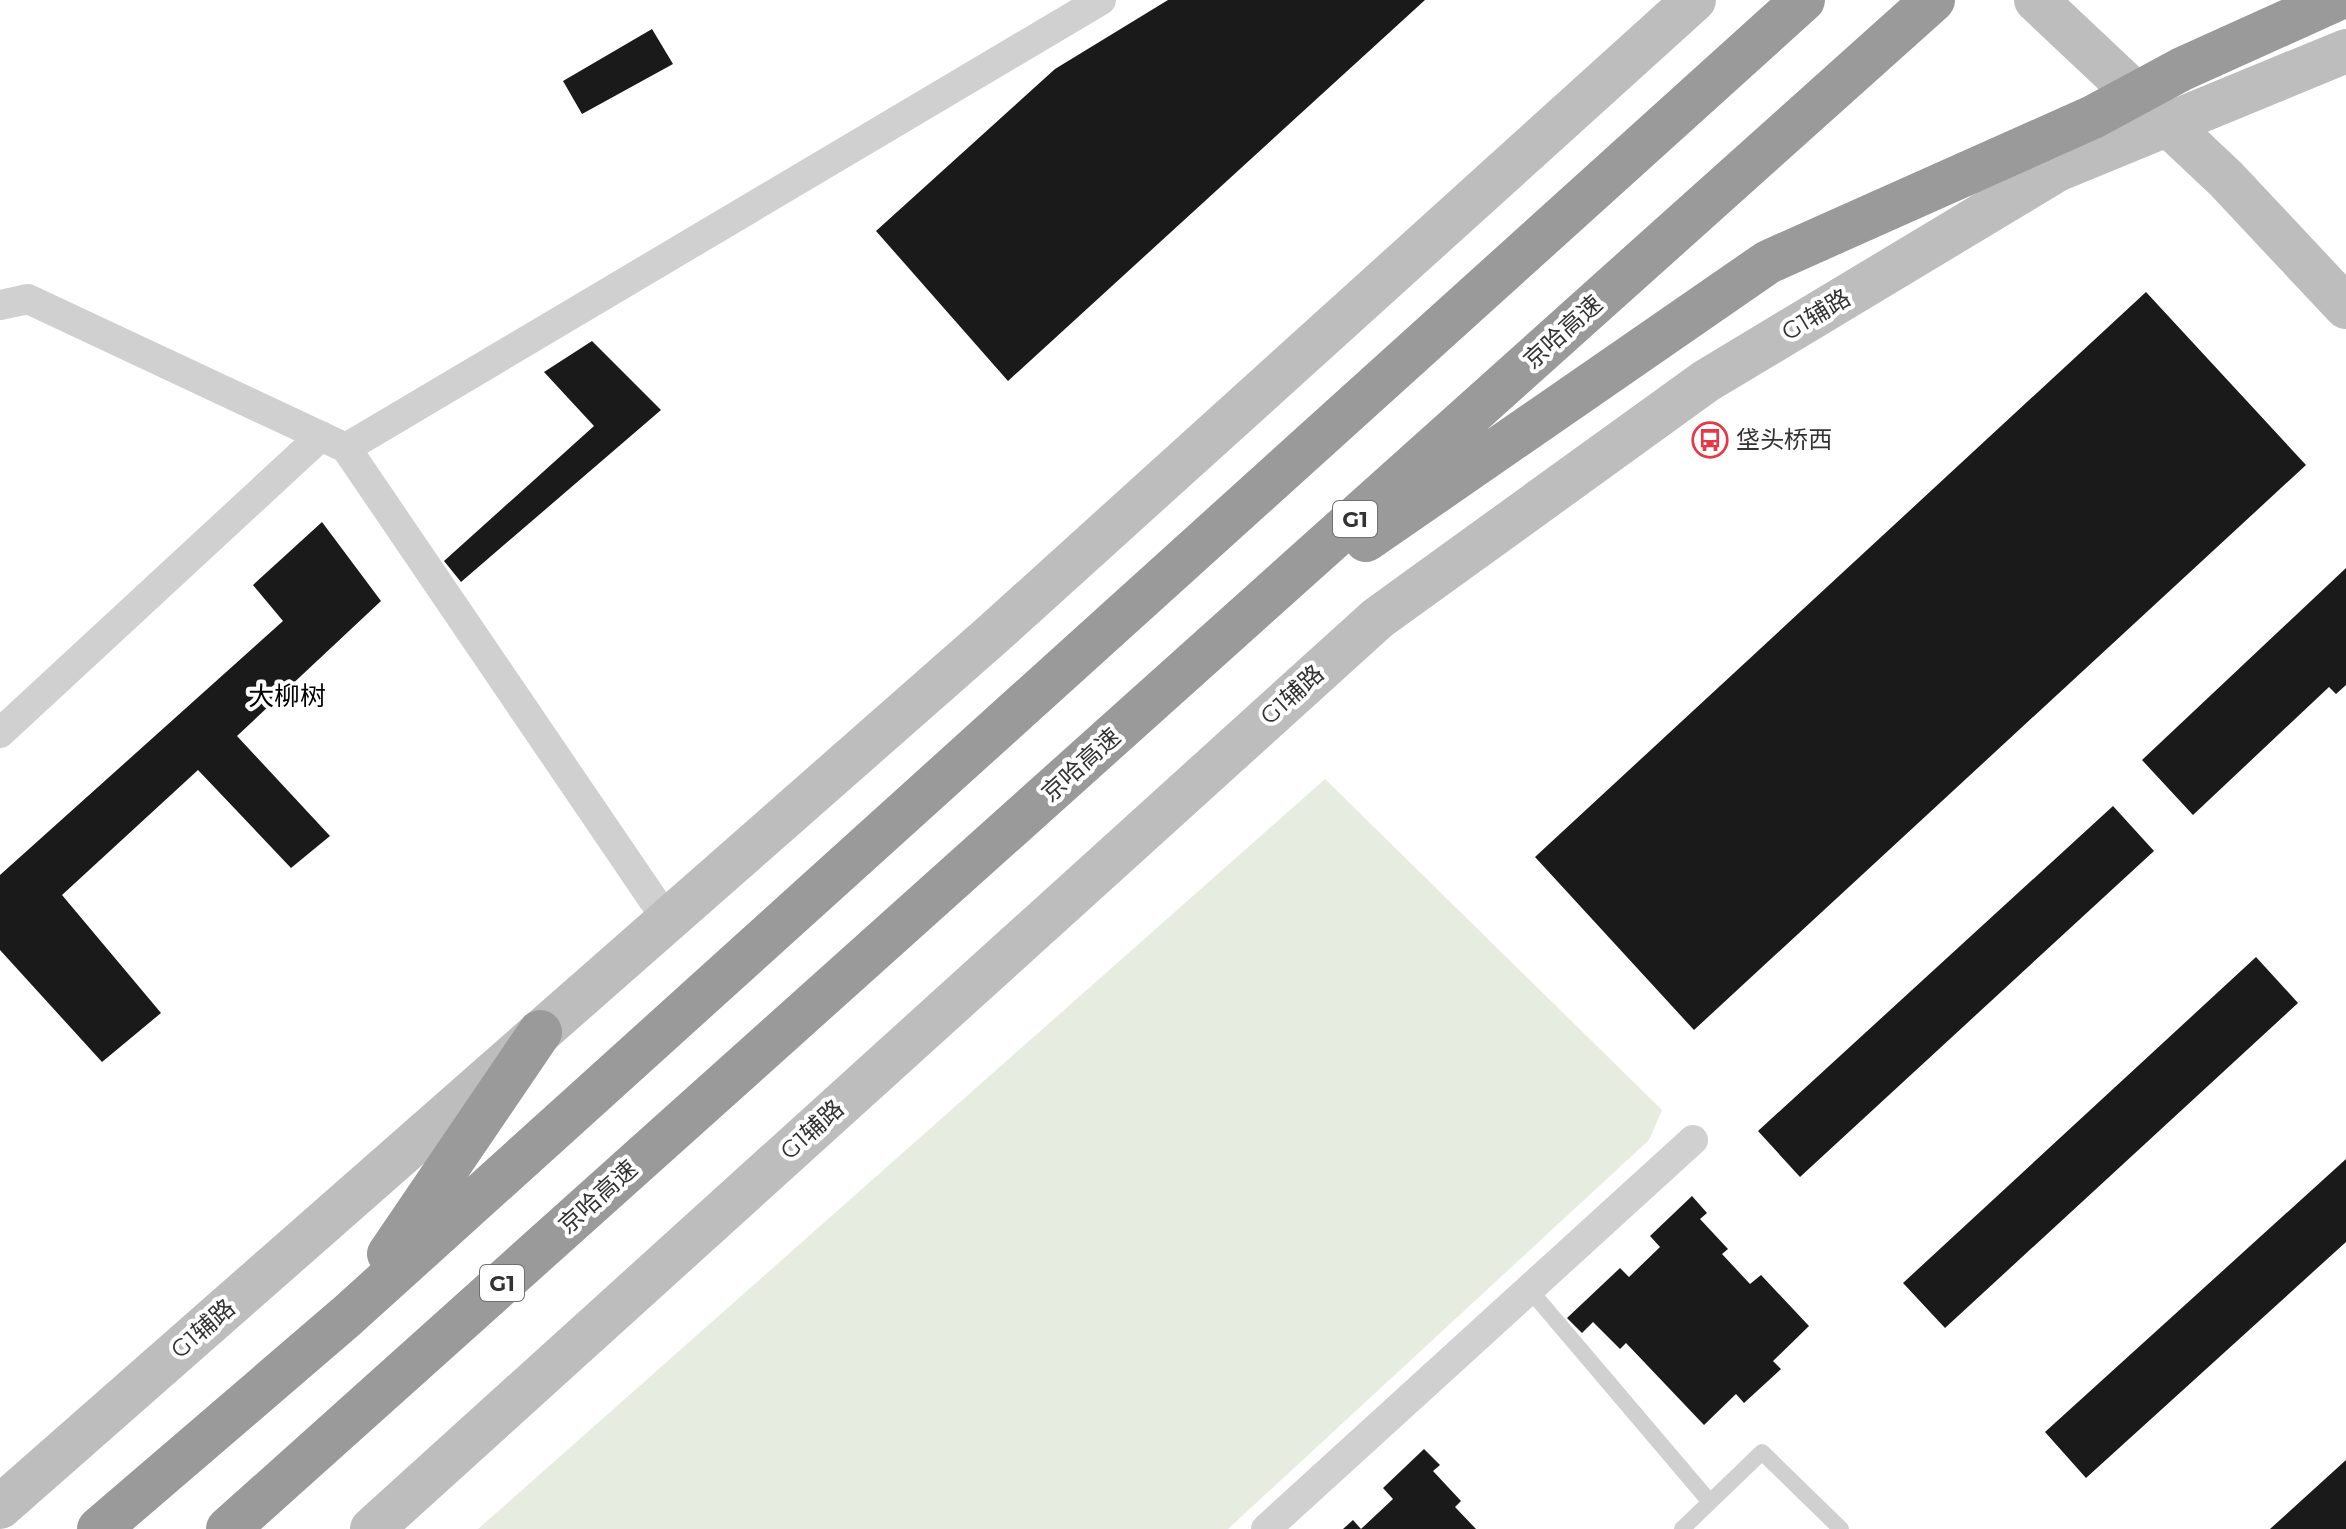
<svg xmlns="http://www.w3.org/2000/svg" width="2346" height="1529" viewBox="0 0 2346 1529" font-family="Montserrat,'Noto Sans SC',sans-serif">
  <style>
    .green { fill: #e6ecdf }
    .building { fill: #1a1a1a }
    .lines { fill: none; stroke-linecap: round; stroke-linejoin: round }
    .lane { stroke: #d0d0d0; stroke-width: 16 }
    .street { stroke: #d0d0d0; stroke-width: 30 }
    .secondary { stroke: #bdbdbd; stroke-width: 44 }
    .highway { stroke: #9a9a9a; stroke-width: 44 }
    .labels { text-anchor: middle; stroke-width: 8; stroke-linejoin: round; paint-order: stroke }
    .shield { fill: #fff; stroke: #707070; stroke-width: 2 }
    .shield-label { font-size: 22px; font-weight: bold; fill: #333 }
    .street-label { font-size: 24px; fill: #333; stroke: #fff }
    .poi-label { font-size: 24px; fill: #333; stroke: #fff; text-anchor: start }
    .neighbourhood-label { font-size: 26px; fill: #000; stroke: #fff }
  </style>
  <rect width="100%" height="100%" fill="#fff"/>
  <path class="green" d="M1325,779L1662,1110L1649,1140L1228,1529H478Z"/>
  <path class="building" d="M1168,0H1425L1008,381L876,231L1055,69Z
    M652,29L673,64L582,114L563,81Z
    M2146,292L2306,465L1694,1030L1535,857Z
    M592,341L661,410L461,582L444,561L594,426L544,372Z
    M322,522L381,601L237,736L330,836L291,868L198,770L62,895L161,1013L102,1062L0,950V875L283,621L253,585Z
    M2346,568V685L2336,694L2329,687L2193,815L2142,760Z
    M2113,806L2154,851L1800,1177L1758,1131Z
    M2256,957L2298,1003L1945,1328L1903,1283Z
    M2346,1159V1242L2086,1478L2045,1432Z
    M1692,1196L1707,1213L1700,1219L1728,1249L1722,1254L1750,1284L1761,1275L1809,1326L1773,1361L1781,1369L1744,1403L1736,1394L1704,1425L1626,1343L1620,1349L1593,1322L1582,1333L1567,1318L1620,1268L1629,1277L1660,1247L1650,1236Z
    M1424,1449L1440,1465L1433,1471L1461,1501L1455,1507L1476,1529H1343L1353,1520L1361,1529L1393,1499L1383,1488Z
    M2346,1460V1529H2270Z"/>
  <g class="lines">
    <path class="lane" d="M1529,1289L1710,1502
      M1682,1529L1762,1452L1841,1529"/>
    <path class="street" d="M0,305L28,299L346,448L667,920
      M346,448L1101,0
      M0,733L321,436
      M1266,1529L1693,1140"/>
    <path class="secondary" d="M2036,0L2226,179L2346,307
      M0,1507L992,635L1694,0
      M372,1529L1378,618L1706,381L2057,170L2346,51"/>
    <path class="highway" d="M1366,540L1768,262L2093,117L2182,69L2335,0
      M389,1254L540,1032
      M99,1529L347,1316L1803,0
      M228,1529L1933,0"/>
  </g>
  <defs>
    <symbol id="bus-ring" viewBox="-11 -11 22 22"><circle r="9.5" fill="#fff" stroke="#e63946" stroke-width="1.5"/><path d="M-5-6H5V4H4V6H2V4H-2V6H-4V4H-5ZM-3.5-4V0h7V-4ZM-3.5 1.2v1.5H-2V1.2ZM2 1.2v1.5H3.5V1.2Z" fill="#e63946"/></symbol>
  </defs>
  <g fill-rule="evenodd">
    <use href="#bus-ring" x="1690" y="420" width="40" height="40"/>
  </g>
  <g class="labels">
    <g class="shield">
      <rect x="1333" y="501" width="44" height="36" rx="6"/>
      <rect x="480" y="1265" width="44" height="36" rx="6"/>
    </g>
    <g class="shield-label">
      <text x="1355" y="527">G1</text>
      <text x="502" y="1291">G1</text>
    </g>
    <g class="street-label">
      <text transform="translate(1816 315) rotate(-31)" y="8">G1辅路</text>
      <text transform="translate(1563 332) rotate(-42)" y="8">京哈高速</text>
      <text transform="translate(1292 695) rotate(-42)" y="8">G1辅路</text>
      <text transform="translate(1081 765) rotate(-42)" y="8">京哈高速</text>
      <text transform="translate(812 1130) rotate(-42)" y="8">G1辅路</text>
      <text transform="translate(598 1197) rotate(-42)" y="8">京哈高速</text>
      <text transform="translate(203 1329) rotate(-41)" y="8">G1辅路</text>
    </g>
    <g class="poi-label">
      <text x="1736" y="448">垡头桥西</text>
    </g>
    <g class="neighbourhood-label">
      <text x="287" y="705">大柳树</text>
    </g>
  </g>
</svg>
